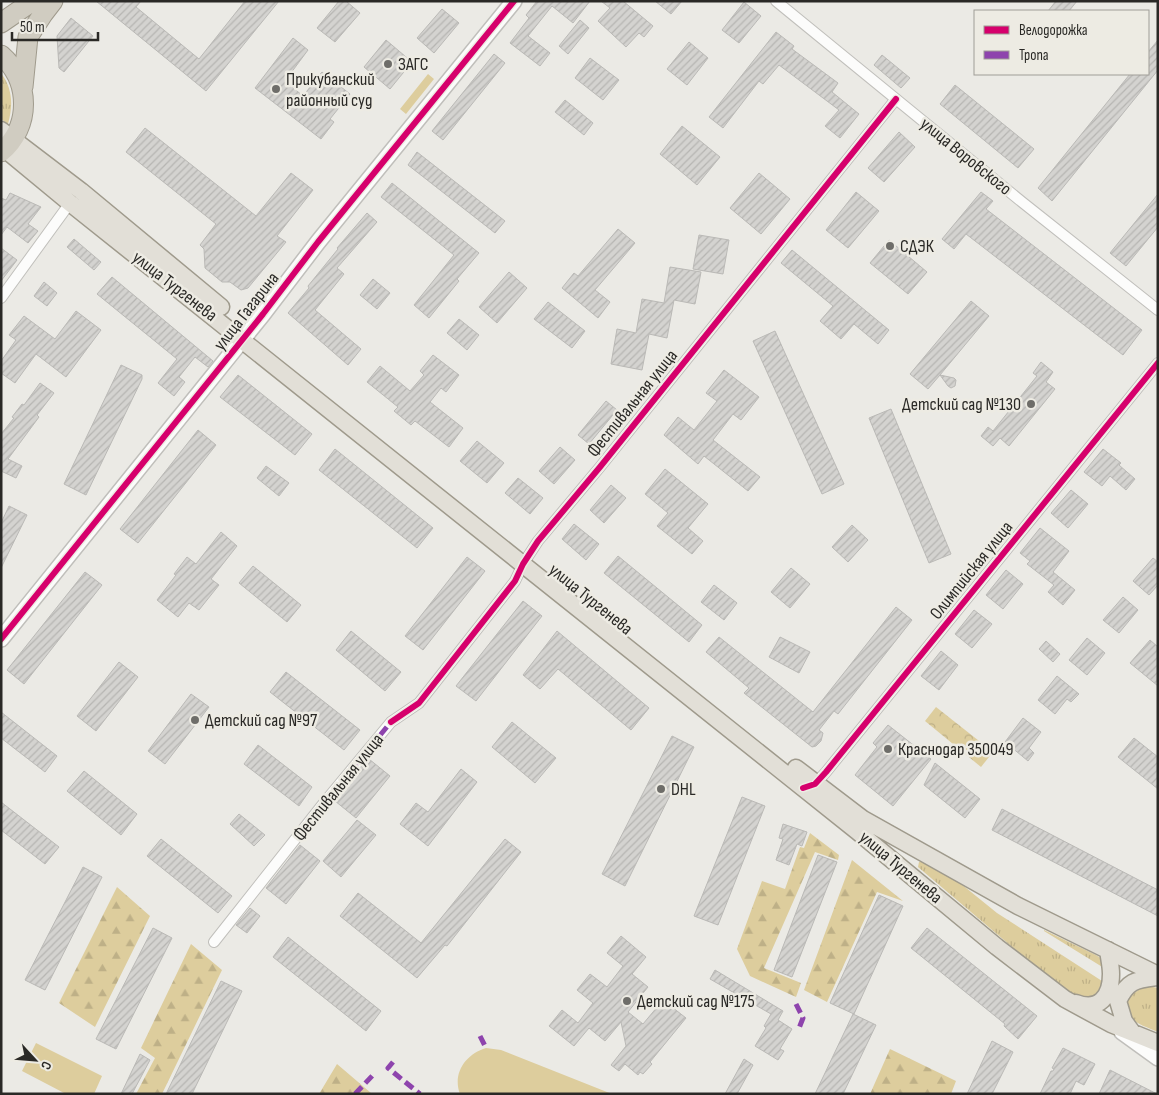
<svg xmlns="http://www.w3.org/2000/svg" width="1159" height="1095" viewBox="0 0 1159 1095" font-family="'Sofia Sans Condensed',sans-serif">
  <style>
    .grass { fill: url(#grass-tufts) }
    .forest { fill: url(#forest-firs) }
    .park { fill: url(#park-crowns) }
    .garden { fill: #ddcd9d }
    .building { fill: url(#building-hatch); stroke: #bab9b6 }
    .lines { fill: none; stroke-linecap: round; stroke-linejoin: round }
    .street-casing { stroke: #c0bfbb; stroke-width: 12 }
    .secondary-casing { stroke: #c0bfbb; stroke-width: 18 }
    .primary-casing { stroke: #9f9a8c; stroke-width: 19 }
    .highway-casing { stroke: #9f9a8c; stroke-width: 21 }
    .street { stroke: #fcfcfb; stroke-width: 10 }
    .secondary { stroke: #fcfcfb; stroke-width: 15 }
    .primary { stroke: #e2dfd7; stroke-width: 16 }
    .highway { stroke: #d0ccc1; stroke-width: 19 }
    .quiet { stroke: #8e44ad; stroke-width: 5; stroke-dasharray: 10 5; stroke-linecap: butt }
    .cycleway-casing { stroke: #edebe3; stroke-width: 9 }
    .cycleway { stroke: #d6006c; stroke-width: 6 }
    .poi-dot { fill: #6e6d69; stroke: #edebe3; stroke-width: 2 }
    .labels { text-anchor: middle; stroke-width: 5; stroke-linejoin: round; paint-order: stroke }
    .poi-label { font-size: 18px; fill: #2a2926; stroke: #edebe3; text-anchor: start }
    .street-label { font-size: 18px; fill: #2a2926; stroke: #edebe3 }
  </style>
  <defs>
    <pattern id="grass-tufts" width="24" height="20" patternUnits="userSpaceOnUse" patternTransform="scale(1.25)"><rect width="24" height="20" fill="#ddcd9d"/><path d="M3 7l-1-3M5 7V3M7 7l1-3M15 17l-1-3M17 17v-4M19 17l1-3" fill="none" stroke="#beb087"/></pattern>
    <pattern id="forest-firs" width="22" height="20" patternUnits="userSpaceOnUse" patternTransform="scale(1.25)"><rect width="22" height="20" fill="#ddcd9d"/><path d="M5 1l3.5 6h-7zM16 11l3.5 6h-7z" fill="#beb087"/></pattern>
    <pattern id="park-crowns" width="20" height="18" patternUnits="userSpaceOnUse" patternTransform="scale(1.25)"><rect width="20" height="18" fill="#ddcd9d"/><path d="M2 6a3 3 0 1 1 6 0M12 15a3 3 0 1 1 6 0" fill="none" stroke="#beb087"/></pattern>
    <pattern id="building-hatch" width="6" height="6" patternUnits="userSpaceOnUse" patternTransform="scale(1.25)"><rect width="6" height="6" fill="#d4d3d0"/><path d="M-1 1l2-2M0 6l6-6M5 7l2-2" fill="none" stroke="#b6b5b2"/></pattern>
  </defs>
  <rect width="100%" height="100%" fill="#ebeae5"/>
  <path class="grass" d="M1,73C13,89 13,106 8,124L1,119Z
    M919,862H924L955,879L997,913L1102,981V995L1081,1000L1024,957L918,867Z
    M1044,930L1096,955L1102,959L1104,968L1044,931Z
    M1148,986L1158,988V1032C1149,1028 1136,1024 1130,1017C1117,1003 1136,989 1148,986Z"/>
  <path class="forest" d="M810,833L839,855L838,860L815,852L764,968L801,983L796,997L750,976L737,949L762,881L785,889L800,847L804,848Z
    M852,860L903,901L877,892L827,1002L804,990Z
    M117,887L150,916L95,1027L59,1003Z
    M191,944L222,970L162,1094H136L155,1058L141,1048Z
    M890,1049L956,1081L951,1094H870Z
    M337,1064L371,1093L370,1094H319Z"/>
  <path class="park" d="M936,707L993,752L981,767L925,721Z"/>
  <path class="garden" d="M428,74L434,79L406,114L400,109Z
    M36,1043L102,1076L94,1094H66L22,1071Z
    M486,1048L501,1050L612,1094H460C452,1073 466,1054 486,1048Z"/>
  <path class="building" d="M96,1H141L136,7L199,59L245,1H279L206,91Z
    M339,1H346L360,13L335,42L317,28Z
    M537,1H590L573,23L552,6L528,36L550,53L540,66L510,43L529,18L526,15Z
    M601,1H623L653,26L644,37L639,33L626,47L598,21L610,8Z
    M655,1H682L671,14Z
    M1056,1H1077L1069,11H1048Z
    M744,2L761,16L739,43L722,30Z
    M442,9L459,23L434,53L417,38Z
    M71,18L93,36L64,72L59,68L57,36Z
    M580,20L589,28L568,54L559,46Z
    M776,32L794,46L792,49L838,83L832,92L859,114L840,138L825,126L839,110L779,65L763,84L759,81L723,128L709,117Z
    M293,38L308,50L285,81L303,96L322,72L350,94L330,119L334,122L321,139L255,88Z
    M386,40L412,62L390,89L364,67Z
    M1158,40V70L1052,201L1038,188L1130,74H1148V52Z
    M689,42L708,58L687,85L667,69Z
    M494,54L505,63L443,140L432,131Z
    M882,55L910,78L901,88L874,65Z
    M590,58L619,80L603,100L575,78Z
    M955,85L1034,149L1018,168L940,104Z
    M565,100L593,123L584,135L555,112Z
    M682,126L720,157L697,185L660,154Z
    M145,128L256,216L291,173L313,190L277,236L286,242L248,288L241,290L230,282H222L205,268L204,249L200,245L216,224L126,152Z
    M899,132L915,147L884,182L868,168Z
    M417,152L505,221L495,233L408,165Z
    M759,173L790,199L761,234L730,208Z
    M392,183L479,253L457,279L459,281L429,318L414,305L454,255L381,197Z
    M856,192L879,211L848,248L826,230Z
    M981,192L993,201L986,209L1142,330L1123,355L966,234L954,249L942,239Z
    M10,193L41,207L28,224L38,231L28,243L7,227L1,235V198L6,200Z
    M1158,194V227L1126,266L1110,253Z
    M367,213L377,222L337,268L344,274L315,310L361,349L348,365L288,313L309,288L308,286L338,249L337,248Z
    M618,229L635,243L595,290L610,302L598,318L562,288L574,273L578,276Z
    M699,235L729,240L723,274L693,269Z
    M74,239L101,262L94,270L67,247Z
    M889,240L927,272L908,294L870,263Z
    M1,248L17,260L1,281Z
    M792,250L889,330L878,344L854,324L841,339L820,321L833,306L781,263Z
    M670,267L701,272L695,304L674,300L667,338L649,334L642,370L611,364L617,329L636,333L642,299L664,303Z
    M509,272L527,288L497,323L479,307Z
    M112,277L213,361L208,367L195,357L179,377L185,382L174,396L158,383L177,359L97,294Z
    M373,279L390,293L377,309L360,295Z
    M44,282L57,293L47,306L34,296Z
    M971,301L989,316L940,375L954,378L956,380L955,386L951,388L948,386L940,375L928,389L910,374Z
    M548,302L585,331L572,348L534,319Z
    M76,311L101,330L66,377L36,354L15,383L1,373V361L16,340L9,335L24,316L55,339Z
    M459,319L479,335L467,350L447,333Z
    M775,331L844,484L822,494L753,341Z
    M433,355L459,375L446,392L441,388L430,402L463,428L449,447L415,421L411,425L394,411L398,407L367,382L380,366L410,391L424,375L420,371Z
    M1041,362L1053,372L1046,382L1055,389L1009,446L1000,438L993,446L981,436L988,427L993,431L1037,376L1033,373Z
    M121,365L142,375V379L86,495L64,484Z
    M724,370L759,397L741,420L733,414L713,440L760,477L748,491L704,456L698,464L664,435L678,417L694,430L717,401L706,393Z
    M238,375L312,434L295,455L220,397Z
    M40,383L54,393L37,415L39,417L8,459L22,466L16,478L1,471V434L14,418L12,417L22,404L24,405Z
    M606,401L617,410L589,444L578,435Z
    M891,409L951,554L929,563L869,418Z
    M198,430L216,445L138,543L120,529Z
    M477,441L504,463L487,483L460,461Z
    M560,447L575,460L554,484L539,471Z
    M335,449L433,528L417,548L319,470Z
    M1103,449L1121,463L1119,465L1135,479L1126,490L1110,476L1102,486L1084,472Z
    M266,466L289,483L279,496L257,478Z
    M665,469L708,504L688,528L703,541L692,554L657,526L668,513L645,494Z
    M518,478L543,498L530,514L505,493Z
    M611,485L626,498L604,523L590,510Z
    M1071,490L1088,504L1068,528L1051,513Z
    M9,506L27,515L1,568V523Z
    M574,524L599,544L586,560L562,539Z
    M852,525L868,540L848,562L832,547Z
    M1040,528L1069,551L1053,572L1075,590L1063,605L1048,592L1054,585L1027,564L1030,561L1020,553Z
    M221,532L237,546L211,579L219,585L199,610L189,603L178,617L157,600L176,575L174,574L187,557L196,564Z
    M618,556L702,625L689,642L604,573Z
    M467,557L485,571L423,650L405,636Z
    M1153,558L1158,562V585L1149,595L1133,581Z
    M253,566L301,605L287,622L239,583Z
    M791,568L810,584L790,608L771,592Z
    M1006,570L1023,584L1003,609L986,595Z
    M85,572L102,585L24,684L7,670Z
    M714,585L737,603L724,620L701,602Z
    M1123,597L1138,610L1119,633L1103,620Z
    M523,601L542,616L476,701L456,686Z
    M896,607L912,620L838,714L834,711L819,730L823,733L821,741L816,746L812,747L744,693L749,688L706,652L719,637L813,712Z
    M974,610L992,624L972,648L955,634Z
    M351,631L401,672L385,691L336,650Z
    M557,631L649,708L631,730L558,669L540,689L523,675Z
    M780,637L810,652L799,673L769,657Z
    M1087,638L1105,653L1087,675L1069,660Z
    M1150,640L1158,647V686L1130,663Z
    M1046,641L1060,654L1053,662L1039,649Z
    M941,651L958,665L939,690L921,676Z
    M119,662L138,677L96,731L77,716Z
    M286,672L360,730L344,750L270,692Z
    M1057,676L1079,694L1071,702L1067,699L1055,714L1038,700Z
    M191,694L209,707L165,764L148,751Z
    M1,712L57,756L45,772L1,738Z
    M1023,718L1041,732L1029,748L1034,753L1028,761L1005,742Z
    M512,722L556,758L535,783L492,747Z
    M888,725L931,759L893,806L855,775L877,747L873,743Z
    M672,736L694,747L625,886L602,874Z
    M1134,738L1158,757V789L1118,757Z
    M258,745L312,787L299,806L244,764Z
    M369,759L390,776L356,818L335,801Z
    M935,763L980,799L965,818L924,785Z
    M461,769L477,782L428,846L400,824L416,803L428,812Z
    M84,771L137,814L121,835L67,791Z
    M742,797L765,806L718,925L694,916Z
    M1,802L59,847L45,864L1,830Z
    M1002,809L1158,890V916L992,830Z
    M239,814L265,835L254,846L230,824Z
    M357,820L376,835L341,877L323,861Z
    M783,824L807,832L802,846L797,844L789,865L776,860L783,839L779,838Z
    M161,839L232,896L218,913L147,856Z
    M505,839L521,852L447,946L445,945L417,978L340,916L358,893L421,943Z
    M300,845L320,861L286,904L266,888Z
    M818,855L837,862L792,977L774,970Z
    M83,867L102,877L45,990L25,980Z
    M879,895L903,906L854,1014L830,1003Z
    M250,908L260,916L247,933L236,925Z
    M153,928L172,938L116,1049L96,1039Z
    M927,928L1037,1016L1018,1039L1004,1026L1005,1024L911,948Z
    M621,936L646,957L632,974L648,987L628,1012L643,1024L663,1000L686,1018L650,1062L652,1064L643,1074L640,1072L638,1075L625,1064L619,1071L611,1065L626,1046L621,1022L605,1041L589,1028L574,1046L549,1026L562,1010L578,1023L593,1003L577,990L590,974L607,987L623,966L607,953Z
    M288,937L381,1011L366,1031L273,957Z
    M715,970L783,1011L778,1020L792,1029L780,1049L784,1051L778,1060L755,1046L766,1028L764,1026L771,1014L710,979Z
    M221,981L242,991L192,1094H166Z
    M853,1014L876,1025L843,1094H815Z
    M992,1041L1013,1052L992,1094H967Z
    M1063,1048L1095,1064L1084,1085L1076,1081L1070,1094H1040L1051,1071H1053L1054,1069L1052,1068Z
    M140,1054L150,1060L132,1094H121Z
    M744,1059L753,1065L737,1094H725Z
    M1110,1070L1157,1094H1099Z"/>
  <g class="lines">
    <defs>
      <path id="street" d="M776,1L1022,202L1158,310
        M1,298L70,203
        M811,785L815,784L826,772L1158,363
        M214,942L323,804L391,722L419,703L515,581L523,564L538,541L600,467L896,99"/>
      <path id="secondary" d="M1,639L263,314L318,242L514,1
        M1122,1032L1158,1058"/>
      <path id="primary" d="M1,130L81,191L221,307
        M1,146L70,203L857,831L997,947L1065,999L1111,1024L1158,1043
        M796,768L863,819L1018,906L1158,975
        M1076,1003C1099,1012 1111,996 1111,974C1111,966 1109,958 1108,950
        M1132,1032L1124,1021L1118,1001C1128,980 1136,980 1158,977"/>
      <path id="highway" d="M1,23L33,1
        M1,55C31,81 31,127 1,152
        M23,87L28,37L43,14L53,1"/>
    </defs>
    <use href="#street" class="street-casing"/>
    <use href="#secondary" class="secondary-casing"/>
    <use href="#primary" class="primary-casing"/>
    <use href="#highway" class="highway-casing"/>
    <use href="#street" class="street"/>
    <use href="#secondary" class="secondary"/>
    <use href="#primary" class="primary"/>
    <use href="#highway" class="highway"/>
    <path class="quiet" d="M323,804L391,722
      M796,1004L803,1018L798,1031
      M480,1036L486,1048
      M393,1062L388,1068L420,1094
      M355,1094L373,1075"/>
    <defs>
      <path id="cycleway" d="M1,639L263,314L318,242L514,1
        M391,722L419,703L515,581L523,564L538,541L600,467L896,99
        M803,788L815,784L826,772L1158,363"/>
    </defs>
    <use href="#cycleway" class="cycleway-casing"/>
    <use href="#cycleway" class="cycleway"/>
  </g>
  <g class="poi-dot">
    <circle cx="388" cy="64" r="5"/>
    <circle cx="276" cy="89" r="5"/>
    <circle cx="890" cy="246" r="5"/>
    <circle cx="1031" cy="404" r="5"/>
    <circle cx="195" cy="720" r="5"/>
    <circle cx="888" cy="749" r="5"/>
    <circle cx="661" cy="789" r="5"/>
    <circle cx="627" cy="1001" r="5"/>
  </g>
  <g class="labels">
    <g class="poi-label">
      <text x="398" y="70">ЗАГС</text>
      <text x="286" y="85">Прикубанский<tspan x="286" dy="21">районный суд</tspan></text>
      <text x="900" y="252">СДЭК</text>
      <text x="1021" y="410" text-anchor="end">Детский сад №130</text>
      <text x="205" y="726">Детский сад №97</text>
      <text x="898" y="755">Краснодар 350049</text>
      <text x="671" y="795">DHL</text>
      <text x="637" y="1007">Детский сад №175</text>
    </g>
    <g class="street-label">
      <text transform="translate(966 156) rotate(39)" y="6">улица Воровского</text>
      <text transform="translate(175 286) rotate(38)" y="6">улица Тургенева</text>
      <text transform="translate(246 311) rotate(-52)" y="6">улица Гагарина</text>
      <text transform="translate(632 403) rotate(-51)" y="6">Фестивальная улица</text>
      <text transform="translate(971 570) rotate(-51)" y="6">Олимпийская улица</text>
      <text transform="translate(591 599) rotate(39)" y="6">улица Тургенева</text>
      <text transform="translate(338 787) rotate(-51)" y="6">Фестивальная улица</text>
      <text transform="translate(901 867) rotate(40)" y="6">улица Тургенева</text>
    </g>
  </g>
  <rect width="1159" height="1095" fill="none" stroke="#2a2926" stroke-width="5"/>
  <rect x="974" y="10" width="175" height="65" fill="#edebe3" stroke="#9f9d97"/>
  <rect x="984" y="26" width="25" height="8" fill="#d6006c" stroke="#9f9d97"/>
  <text x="1019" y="35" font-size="15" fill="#2a2926">Велодорожка</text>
  <rect x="984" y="51" width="25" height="8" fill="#8e44ad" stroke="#9f9d97"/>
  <text x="1019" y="60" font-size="15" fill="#2a2926">Тропа</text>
  <g transform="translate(35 1060) rotate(116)" stroke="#edebe3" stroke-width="4" paint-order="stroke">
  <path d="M0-4L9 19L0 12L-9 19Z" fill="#2a2926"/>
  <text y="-8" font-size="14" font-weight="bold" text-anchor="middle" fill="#2a2926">С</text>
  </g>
  <path d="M12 32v8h86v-8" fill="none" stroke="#2a2926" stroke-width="2.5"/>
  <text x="20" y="32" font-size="15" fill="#2a2926" stroke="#edebe3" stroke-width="4" paint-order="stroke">50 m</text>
</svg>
